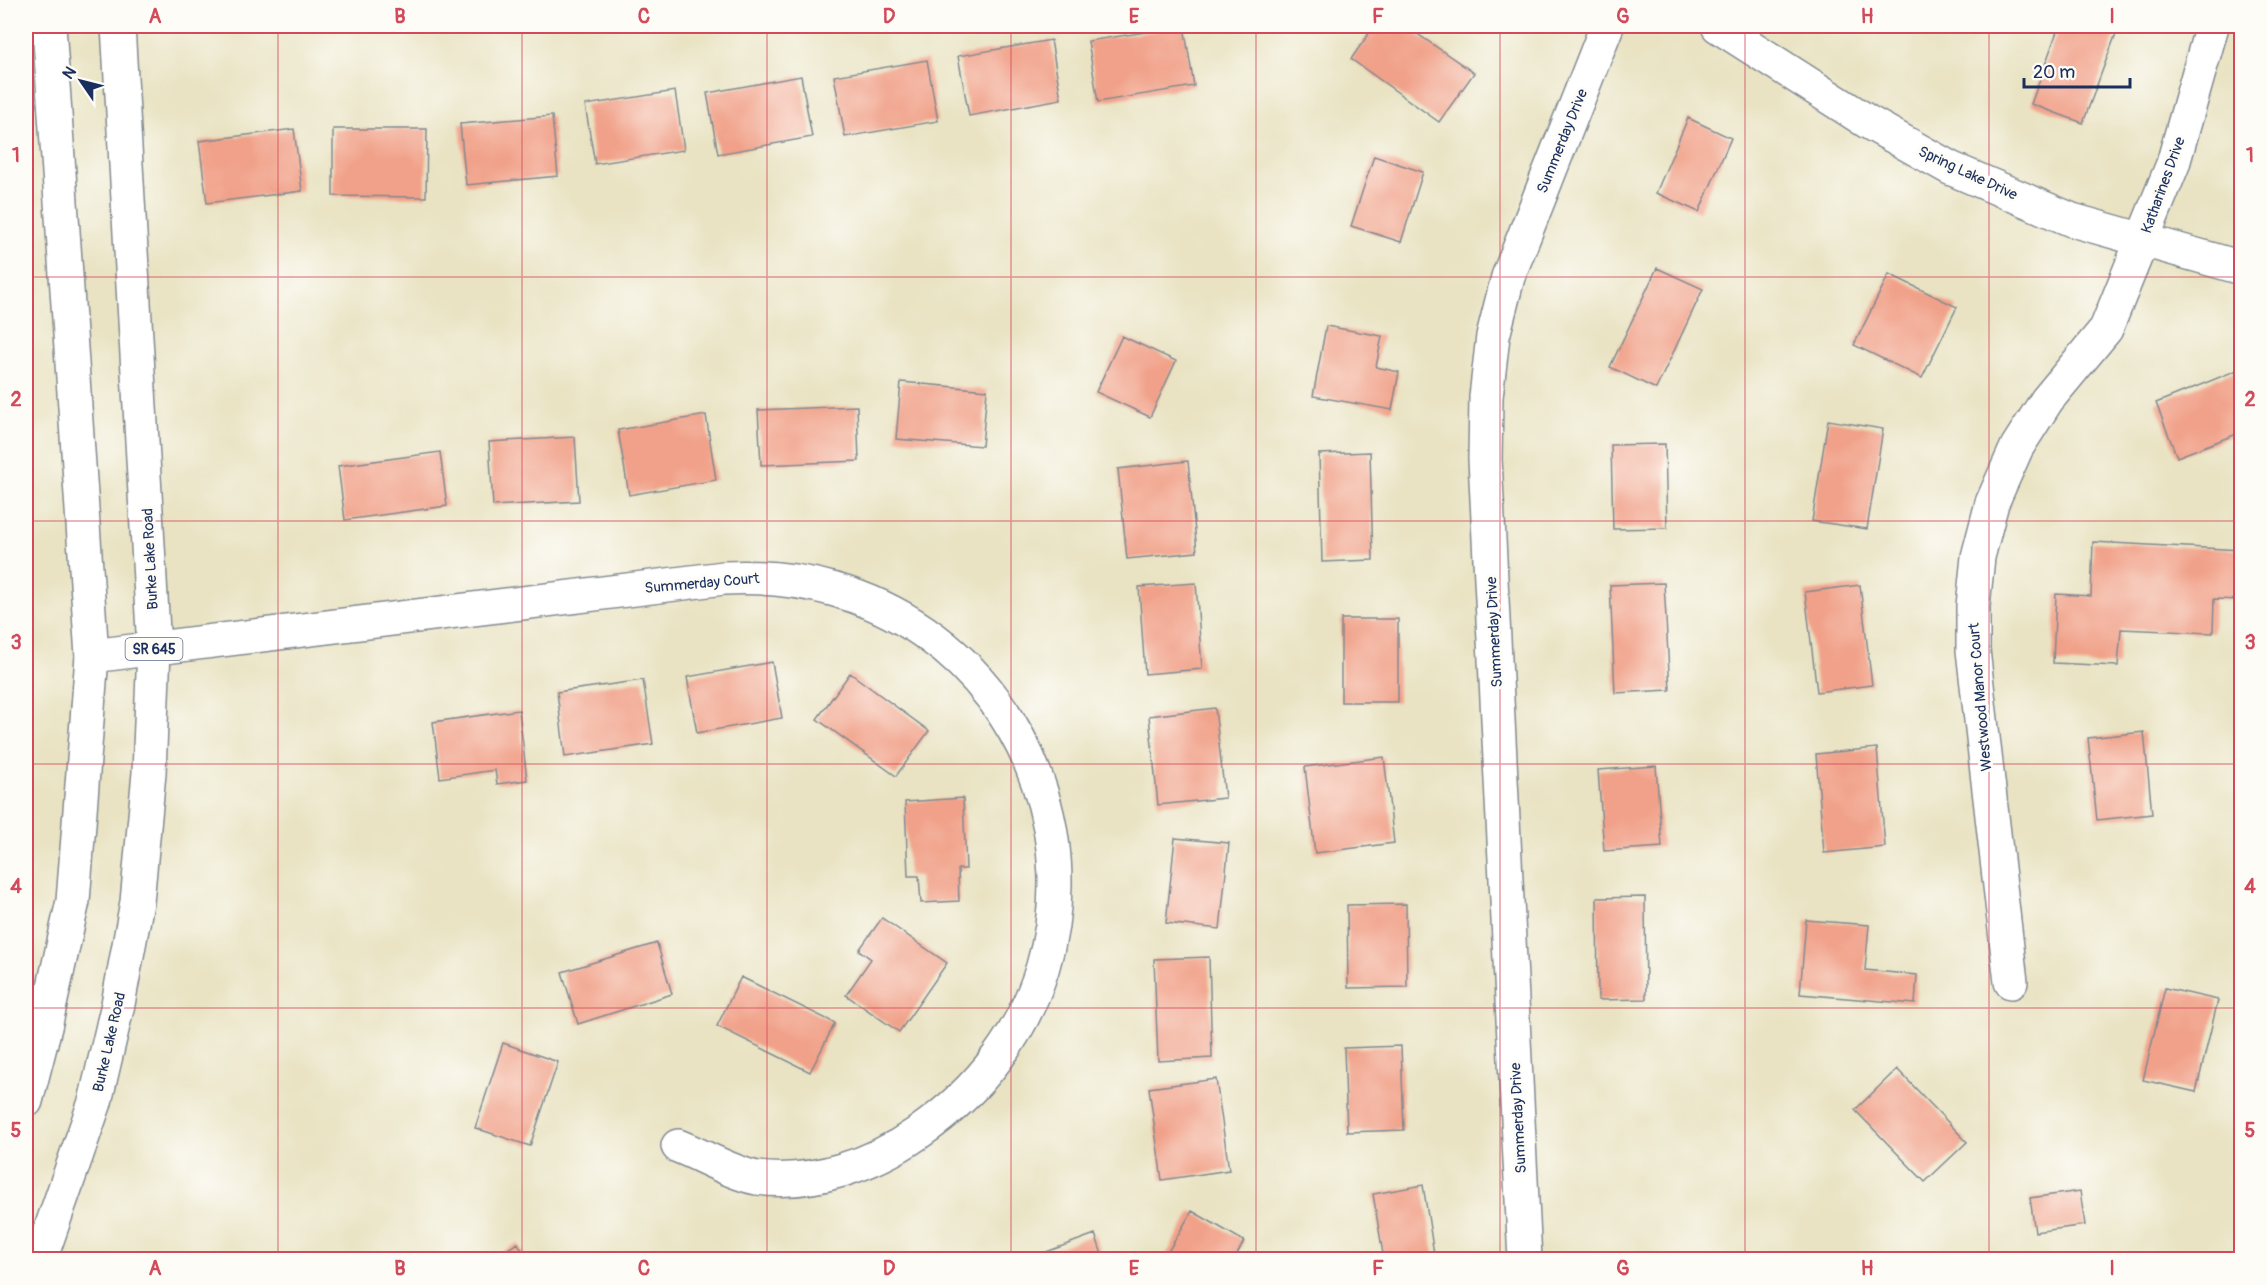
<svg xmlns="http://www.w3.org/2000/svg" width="2267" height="1285" viewBox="0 0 2267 1285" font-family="Pangolin,sans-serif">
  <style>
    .building { fill: #f1a189 }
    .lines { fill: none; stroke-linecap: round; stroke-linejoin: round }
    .minor-casing { stroke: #828990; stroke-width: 36 }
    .primary-casing { stroke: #828990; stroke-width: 36 }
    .minor { stroke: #fff; stroke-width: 33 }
    .primary { stroke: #fff; stroke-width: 33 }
    .grid { fill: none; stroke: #d1495b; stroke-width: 1.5; stroke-opacity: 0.55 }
    .labels { text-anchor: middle; stroke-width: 6; stroke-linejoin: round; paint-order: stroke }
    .shield { fill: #fdfcf7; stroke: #5f6c8c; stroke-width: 1.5 }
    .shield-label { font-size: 14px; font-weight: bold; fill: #1b2f5e }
    .street-label { font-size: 15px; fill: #1b2f5e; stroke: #fdfcf7 }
    .neatline { fill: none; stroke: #d1495b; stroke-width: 2 }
    .grid-label { font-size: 20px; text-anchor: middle; font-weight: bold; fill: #d1495b }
  </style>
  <rect width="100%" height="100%" fill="#fdfcf7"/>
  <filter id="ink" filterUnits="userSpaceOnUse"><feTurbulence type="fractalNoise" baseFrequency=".0167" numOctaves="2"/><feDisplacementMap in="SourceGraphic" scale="12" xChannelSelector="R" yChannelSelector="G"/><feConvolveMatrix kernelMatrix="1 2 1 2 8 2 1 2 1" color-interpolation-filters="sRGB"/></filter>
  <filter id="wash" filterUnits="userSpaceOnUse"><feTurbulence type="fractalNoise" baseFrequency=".008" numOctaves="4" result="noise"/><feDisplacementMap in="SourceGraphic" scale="24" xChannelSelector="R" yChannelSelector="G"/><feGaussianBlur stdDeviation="1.35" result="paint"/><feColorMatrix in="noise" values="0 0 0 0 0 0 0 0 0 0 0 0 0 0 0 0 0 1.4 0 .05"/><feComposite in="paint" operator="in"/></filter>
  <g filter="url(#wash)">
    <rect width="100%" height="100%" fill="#e9e3c3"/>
    <g id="blocks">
      <path class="building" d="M1184,26L1194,86L1098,102L1088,41Z
        M1374,26H1406L1474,73L1439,122L1351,59Z
        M2059,26H2111L2118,28L2083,123L2031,104Z
        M1051,40L1061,99L969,116L958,56Z
        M927,60L938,121L845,137L834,76Z
        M801,76L812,137L718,154L707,93Z
        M675,91L684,150L595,164L585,105Z
        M552,116L558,176L466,185L460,124Z
        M1688,118L1731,138L1699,212L1656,193Z
        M294,129L302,191L207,203L199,141Z
        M333,129H427L426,197L333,196Z
        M1374,156L1423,172L1401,242L1351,226Z
        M1657,268L1703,289L1656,389L1610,367Z
        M1889,274L1957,307L1922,378L1854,345Z
        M1326,326L1382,336L1376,367L1399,372L1392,410L1313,396Z
        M1122,336L1176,361L1150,417L1096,392Z
        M2242,368V432L2177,457L2156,403Z
        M901,382L987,390L982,446L896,439Z
        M857,406L859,461L761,465L758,410Z
        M706,415L716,480L629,495L618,430Z
        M1828,420L1883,429L1867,529L1812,521Z
        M575,437L579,501L493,506L489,442Z
        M1665,444L1667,528L1613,529L1611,445Z
        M440,452L447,506L345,520L338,466Z
        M1370,452L1373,560L1322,562L1319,454Z
        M1188,461L1197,552L1127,559L1118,469Z
        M2093,542L2242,550V600L2214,599L2213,633L2121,629L2118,666L2053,663L2056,594L2091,596Z
        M1196,583L1202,669L1145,674L1139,587Z
        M1664,583L1670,690L1615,693L1610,585Z
        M1860,585L1872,685L1817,692L1805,592Z
        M1341,619H1398V702H1341Z
        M772,662L782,718L697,733L687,677Z
        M850,673L929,731L896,776L817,719Z
        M643,680L653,744L565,757L557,692Z
        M1215,708L1225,798L1158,805L1149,716Z
        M519,710L527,780L497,784L495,770L440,778L433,722Z
        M2144,732L2152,814L2097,820L2088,738Z
        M1877,748L1885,847L1824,853L1816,754Z
        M1384,757L1394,843L1315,853L1305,767Z
        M1656,766L1662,847L1604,851L1598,770Z
        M963,798L966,869H958L959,901L921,903L919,876H908L905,802Z
        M1175,838L1229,843L1220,929L1166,923Z
        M1645,897L1646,999L1598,1000L1597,898Z
        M1406,904L1407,987L1348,988L1347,905Z
        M882,918L947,963L899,1032L846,995L871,959L859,950Z
        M1806,920L1869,925L1865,970L1917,975L1915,1004L1800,994Z
        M657,943L672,994L578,1024L562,972Z
        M1209,957L1212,1058L1158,1061L1154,959Z
        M741,977L835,1023L810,1072L717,1026Z
        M2165,988L2218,1000L2196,1092L2143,1080Z
        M503,1043L558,1062L530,1146L475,1128Z
        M1401,1046L1404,1130L1347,1132L1344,1048Z
        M1897,1069L1967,1142L1925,1182L1855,1110Z
        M1216,1079L1229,1170L1162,1180L1149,1088Z
        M1423,1185L1435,1260H1384L1373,1194Z
        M2080,1191L2085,1225L2035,1232L2030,1198Z
        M1192,1211L1244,1241L1234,1260H1163Z
        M1095,1234L1104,1260H1027V1259Z
        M518,1243L527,1260H488Z"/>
    </g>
  </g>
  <g filter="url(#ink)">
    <use href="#blocks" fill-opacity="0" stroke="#828990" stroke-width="1.5"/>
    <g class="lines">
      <defs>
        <path id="minor" d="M1718,26L1868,122L1950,168L2072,220L2242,268
          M92,656L724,578C1041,561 1179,954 918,1133C872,1165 814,1185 757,1178C734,1174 701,1155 678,1146
          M2011,982L1973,650V606L1978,557L1992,503L2017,447L2047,400L2106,329L2173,164L2212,26
          M1525,1260L1485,459L1486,397L1493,336L1508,277L1607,26"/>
        <path id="primary" d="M26,1101L45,1027L73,901L92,656L49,26
          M40,1260L95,1102L118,1004L137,902L149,773L154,649L118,26"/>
      </defs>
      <use href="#minor" class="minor-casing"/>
      <use href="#primary" class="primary-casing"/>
      <use href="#minor" class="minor"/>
      <use href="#primary" class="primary"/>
    </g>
  </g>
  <path class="grid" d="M278,26V1260M522,26V1260M767,26V1260M1011,26V1260M1256,26V1260M1500,26V1260M1745,26V1260M1989,26V1260M26,277H2242M26,521H2242M26,764H2242M26,1008H2242"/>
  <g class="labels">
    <rect class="shield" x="125.5" y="638" width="57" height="22" rx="4.5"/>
    <g class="shield-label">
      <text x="154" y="654">SR 645</text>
    </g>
    <g class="street-label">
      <text transform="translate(1562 141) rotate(-68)" y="5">Summerday Drive</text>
      <text transform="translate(1968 173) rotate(25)" y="5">Spring Lake Drive</text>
      <text transform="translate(2163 185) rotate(-70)" y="5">Katharines Drive</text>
      <text transform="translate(150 559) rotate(-93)" y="5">Burke Lake Road</text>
      <text transform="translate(702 583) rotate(-5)" y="5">Summerday Court</text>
      <text transform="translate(1494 632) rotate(-93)" y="5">Summerday Drive</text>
      <text transform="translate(1980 697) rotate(-95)" y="5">Westwood Manor Court</text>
      <text transform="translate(109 1042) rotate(-77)" y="5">Burke Lake Road</text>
      <text transform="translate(1518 1118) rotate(-93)" y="5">Summerday Drive</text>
    </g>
  </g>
  <rect width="2267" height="1285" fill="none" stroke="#fdfcf7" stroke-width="66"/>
  <g transform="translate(81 81) rotate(305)" stroke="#fdfcf7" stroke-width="4.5" paint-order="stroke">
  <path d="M0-4.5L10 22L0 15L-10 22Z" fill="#1b2f5e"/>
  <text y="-9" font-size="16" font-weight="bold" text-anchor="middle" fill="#1b2f5e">N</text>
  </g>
  <path d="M2024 78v9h106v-9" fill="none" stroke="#1b2f5e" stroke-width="3"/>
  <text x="2033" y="78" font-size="18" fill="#1b2f5e" stroke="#fdfcf7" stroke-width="4.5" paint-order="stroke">20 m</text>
  <rect x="33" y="33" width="2201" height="1219" class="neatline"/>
  <g class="grid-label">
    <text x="155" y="23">A</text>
    <text x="400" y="23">B</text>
    <text x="644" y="23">C</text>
    <text x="889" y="23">D</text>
    <text x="1134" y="23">E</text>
    <text x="1378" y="23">F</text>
    <text x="1623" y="23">G</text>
    <text x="1867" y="23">H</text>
    <text x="2112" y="23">I</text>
    <text x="16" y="162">1</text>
    <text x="2250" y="162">1</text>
    <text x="16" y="406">2</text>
    <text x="2250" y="406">2</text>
    <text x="16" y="649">3</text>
    <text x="2250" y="649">3</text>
    <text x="16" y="893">4</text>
    <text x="2250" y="893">4</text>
    <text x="16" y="1137">5</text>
    <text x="2250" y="1137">5</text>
    <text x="155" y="1275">A</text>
    <text x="400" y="1275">B</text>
    <text x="644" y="1275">C</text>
    <text x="889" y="1275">D</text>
    <text x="1134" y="1275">E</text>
    <text x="1378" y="1275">F</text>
    <text x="1623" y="1275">G</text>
    <text x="1867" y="1275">H</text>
    <text x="2112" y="1275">I</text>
  </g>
</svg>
